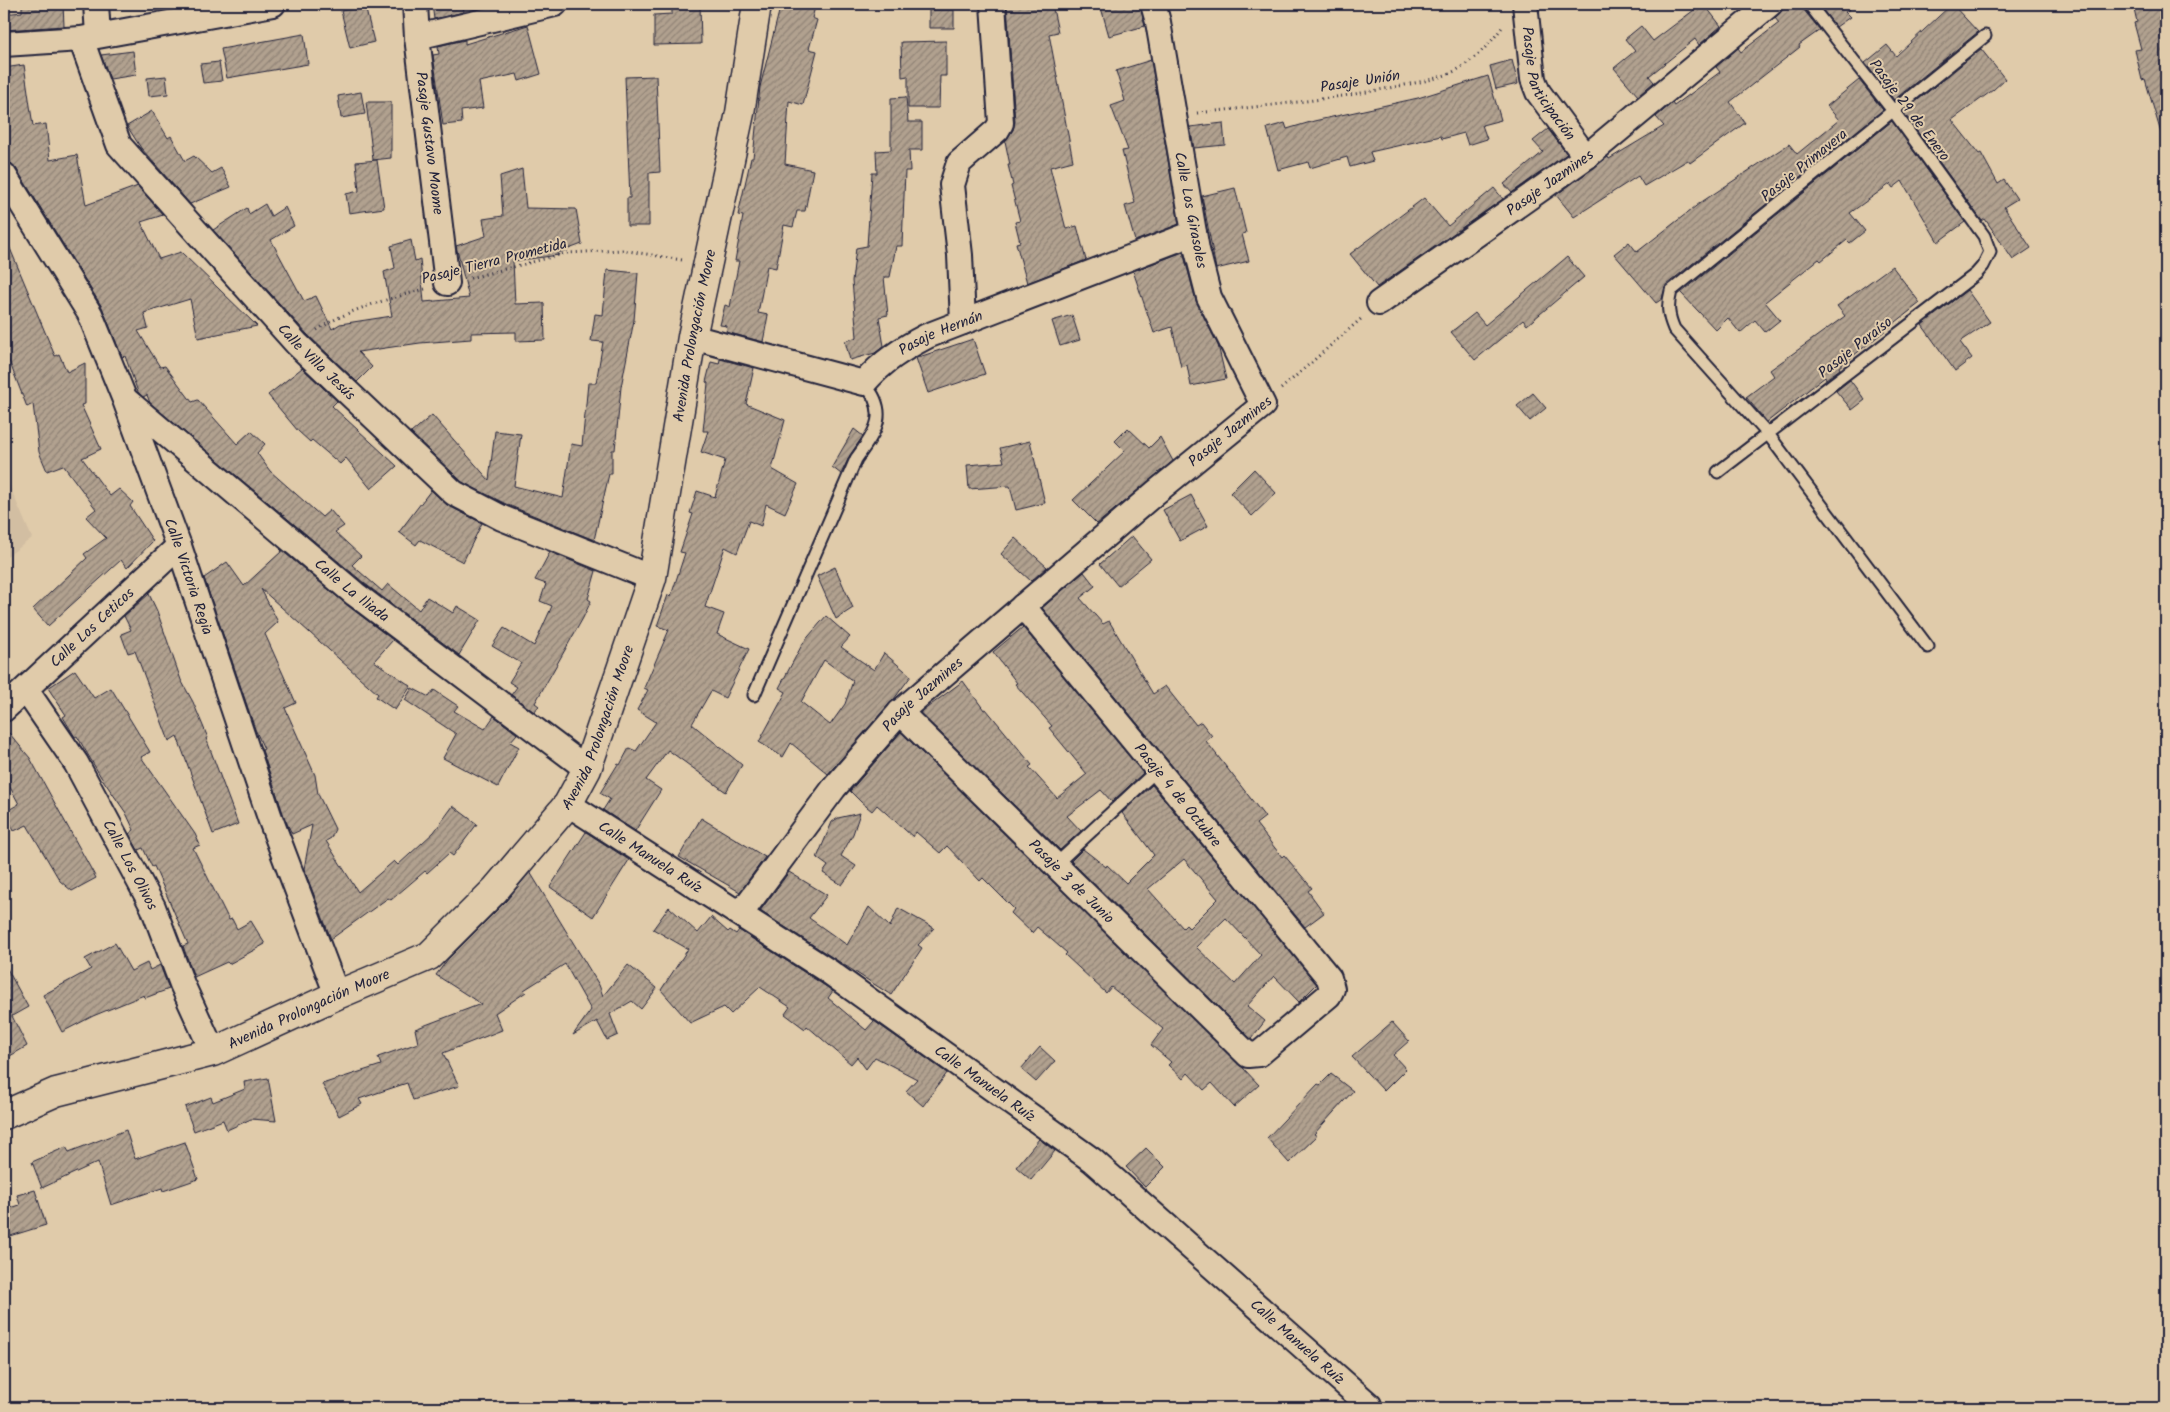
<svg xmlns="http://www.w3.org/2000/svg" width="2170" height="1412" viewBox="0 0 2170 1412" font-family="Kalam,sans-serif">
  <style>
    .built { fill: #d2bea2 }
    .building { fill: url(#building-hatch); stroke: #22223b; fill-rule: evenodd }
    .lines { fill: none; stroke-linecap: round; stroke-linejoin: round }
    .service-casing { stroke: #22223b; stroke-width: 15 }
    .minor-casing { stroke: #22223b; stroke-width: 28 }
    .tertiary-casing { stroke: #22223b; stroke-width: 31 }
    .path { stroke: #22223b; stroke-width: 3; stroke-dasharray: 1 4; stroke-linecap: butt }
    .service { stroke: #e0cbaa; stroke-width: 11 }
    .minor { stroke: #e0cbaa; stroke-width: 24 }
    .tertiary { stroke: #e0cbaa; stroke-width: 28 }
    .labels { text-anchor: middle; stroke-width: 4; stroke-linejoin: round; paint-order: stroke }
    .street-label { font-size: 15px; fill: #22223b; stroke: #e0cbaa }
  </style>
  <defs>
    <pattern id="building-hatch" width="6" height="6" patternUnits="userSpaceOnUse" patternTransform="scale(1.25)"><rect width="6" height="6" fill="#b1a18f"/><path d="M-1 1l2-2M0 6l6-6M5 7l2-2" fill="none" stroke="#908376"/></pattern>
  </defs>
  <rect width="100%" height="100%" fill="#e0cbaa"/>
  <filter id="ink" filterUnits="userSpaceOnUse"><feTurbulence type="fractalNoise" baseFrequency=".02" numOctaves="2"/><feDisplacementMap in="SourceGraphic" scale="10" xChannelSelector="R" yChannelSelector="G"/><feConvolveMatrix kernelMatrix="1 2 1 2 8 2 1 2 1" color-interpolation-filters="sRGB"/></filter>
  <g filter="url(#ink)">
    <path class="built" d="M4,473L32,538L4,559Z"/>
    <path class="building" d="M22,4H63L64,26L4,30V14L22,12Z
      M432,4H463L464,12L434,19Z
      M672,4H700L701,44L654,45V15L672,14Z
      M781,4H816L812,18L817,20L809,49L817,51L803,105L789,101L785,164L813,170L805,211H797L793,227L784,225L776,268L767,266L758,313L768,315L763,342L726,332L727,326L720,325L725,305L730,307L739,261H735L743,216L738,215L751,158H753L760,87Z
      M1007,4H1052L1058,32L1049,34L1073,161L1050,167L1066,229L1077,226L1086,260L1027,283L1016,243L1020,242L1015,222L1020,221L1011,186L1013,185L1008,165H1010L1005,141L1013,130L1015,122Z
      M1100,4H1140L1145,26L1109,36Z
      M1702,4H1704L1721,26L1699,45L1695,39L1649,76L1654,82L1638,96L1614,68L1635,51L1625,39L1641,26L1653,41Z
      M1783,4H1802L1803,9L1820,30L1799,45L1800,47L1730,102L1745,123L1690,163L1688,160L1644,186L1638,176L1574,217L1556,195L1608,157L1609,159L1664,126L1656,117L1672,103L1674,106L1720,72L1716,67L1738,48L1741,52L1779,23L1775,18L1783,9Z
      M1818,4H1857L1845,12L1850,17L1836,27Z
      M1952,4L1978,32L1894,100L1865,63L1887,45L1896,56Z
      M2133,4H2166V133H2161L2145,79L2142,80L2135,50L2141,49L2134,23L2137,22Z
      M365,6L374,42L350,48L341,11Z
      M929,10H954V28H929Z
      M528,25L541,74L519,81L517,74L479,82L483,108L461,111L462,123L443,125L433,55L439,54L438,46L465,40V44Z
      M304,34L308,64L227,78L221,49Z
      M946,41V76H940L939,108H908V76L902,77L901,42Z
      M1981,49L2005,79L1993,90L1952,120L1979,154L1981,153L1998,184L2004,180L2017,199L2004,207L2031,248L2013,260L1985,219L1982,221L1903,112Z
      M133,51L136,75L110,79L101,55Z
      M1151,60L1179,224L1135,241L1125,206L1135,203L1122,151L1128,150L1111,106L1125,101L1116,71Z
      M1512,60L1518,84L1496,89L1490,66Z
      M219,62L222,81L203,83L200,64Z
      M24,65L33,126L46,124L50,160L77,155L86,205L138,186L163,215L141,222L159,259L181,252L257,326L198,338L190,299L144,313L148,328L138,331L160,367L165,366L192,402L198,400L237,444L251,431L265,444L257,453L270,471L322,517L330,510L344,526L335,532L361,556L352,565L382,591L388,584L419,610L427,597L453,613L457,606L480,620L459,655L364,583L150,403L147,395L143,397L138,392L125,356L122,357L102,307L16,168L11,163L4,161V68Z
      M166,76L168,94L149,96L147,78Z
      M656,76L660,172L649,173V226H627V198H630L625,77Z
      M1488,76L1501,120L1482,125L1487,139L1468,145L1464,133L1442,139L1441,136L1370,152L1373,161L1350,167L1347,157L1310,168L1308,162L1278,170L1267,128L1285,123L1287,129L1314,121L1418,98Z
      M1859,80L1883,110L1666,285L1662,299L1656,303L1614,254L1629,242L1637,252L1700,203L1789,144L1797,154L1839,120L1827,106Z
      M361,92L365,114L341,118L338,96Z
      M906,97L908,122H922V150H909L910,171H905L902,246H896L890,277H884L888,315L879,317L884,346L875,353L850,360L845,341L857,337L852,281L856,248L867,246L872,173H877L876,151L891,150V98Z
      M366,102H391V158L373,160Z
      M152,111L168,138L171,136L185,161L194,156L212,173L221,168L231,187L190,204L141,148L127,126Z
      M1892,121L1965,222L1938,242L1902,181L1893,188L1890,184L1850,213L1865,231L1850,243L1847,240L1821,261L1819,259L1765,302L1780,320L1765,332L1755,320L1740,333L1728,318L1716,330L1681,293Z
      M1223,123L1225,145L1194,148L1190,127Z
      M1548,129L1567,154L1512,193L1504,184L1543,152L1533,141Z
      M377,160L384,208L349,213L346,194L359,191L356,162Z
      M522,169L526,208L576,209L582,244L558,253L559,255L513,261L515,304L544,303L545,340L516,341V332L471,333V339L420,343L358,352L372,367L357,382L307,334L213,230L247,208L249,214L265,204L271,216L285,207L294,226L271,240L304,301L316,296L332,329L340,324L392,316L384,272L395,268L391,246L411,240L415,261L420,259L424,302L469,298L456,246L486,236L483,219L503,216L500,176Z
      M1235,188L1246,233L1242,234L1249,261L1216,269L1202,196Z
      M1494,188L1503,199L1377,287L1350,254L1424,198L1448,226Z
      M4,234L55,356L59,354L67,372L85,363V404L81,405L101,449L82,458L110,496L119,489L133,502L130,506L153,541L127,568L121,560L48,626L33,609L87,558L84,554L106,538L86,517L96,509L63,465L47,471L39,452L33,404L27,407L4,348Z
      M1183,252L1196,301L1218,345L1226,379L1191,386L1187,365L1181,367L1172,327L1154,333L1133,271Z
      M1567,257L1584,277L1527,325L1523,320L1475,360L1451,332L1475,313L1485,325Z
      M1892,266L1920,303L1839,367L1840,369L1826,379L1825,377L1767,422L1746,397L1774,376L1770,370L1845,316L1837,306Z
      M607,270L638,273L634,320L621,387L615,450H612V474H609L594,540L508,505L462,482L411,433L432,415L489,480L495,431L521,434L514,486L563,498L571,444L582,446L588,383H596L603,342L591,341L595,314L603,315Z
      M1967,290L1990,322L1960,342L1972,358L1955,371L1922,325Z
      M1072,315L1080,340L1060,346L1052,321Z
      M973,339L985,374L928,393L916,358Z
      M720,359L754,368L746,404L785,420L772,469L798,484L785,513L766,504L761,526L749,521L737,553L725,547L705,607L724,614L717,634L749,649L725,698L711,691L692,724L742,765L726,792L668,750L646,780L661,790L635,831L603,810L610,799L600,793L618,764L620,765L629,748L636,751L656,722L637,710L648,690L644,688L669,630L657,626L668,595L671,596L685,553L680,552L693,514L690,513L697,491L715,497L725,460L701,452L708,431H703L708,383L706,382L711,362L719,364Z
      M302,368L337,401L332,406L397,466L371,489L346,458L340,464L312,440L310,442L298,431L268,395Z
      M1850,380L1865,400L1852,410L1836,391Z
      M1533,393L1546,408L1530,421L1517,406Z
      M1128,428L1149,448L1160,437L1173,461L1097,524L1073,500L1125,451L1115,441Z
      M854,429L863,436L850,455L841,474L832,467Z
      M1030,441L1045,503L1016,510L1010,486L969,489L967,465L1004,462L1000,448Z
      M1254,469L1276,493L1252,516L1230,493Z
      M431,490L447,505L482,523L463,562L420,540L416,545L399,532Z
      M1191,495L1208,526L1180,541L1163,510Z
      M1132,536L1151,559L1118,586L1100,564Z
      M1015,538L1047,567L1031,581L1001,554Z
      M280,549L346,604L393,640L374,661L411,686L395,710L376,697L378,694L261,589L278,622L265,634L296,703L285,708L315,775L318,794L335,829L331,838L326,841L358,892L394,861L398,865L434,832L453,806L477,824L453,856L449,853L427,873L425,871L391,900L388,898L331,939L304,869L312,825L292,834L285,819L262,750L264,749L255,729L204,578L227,562L244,586L282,551Z
      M550,552L596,571L588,599L591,601L583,618L535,703L539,706L534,712L511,695L517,687L509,682L521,663L492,646L504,628L534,646L552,606L540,601L546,584L535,580Z
      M835,567L853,608L836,619L817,576Z
      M1084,572L1095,586L1080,598L1103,624L1109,621L1153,694L1165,686L1196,725L1201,722L1212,736L1206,741L1265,817L1256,824L1282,857L1284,855L1312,888L1308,891L1324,913L1305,927L1042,608Z
      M149,594L157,611L181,680L193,702L208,738H206L238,824L213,834L177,736L169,741L135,651L128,653L121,634L131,630L124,616Z
      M826,616L850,637L841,647L874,670L884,653L911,676L894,699L828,774L791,743L783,757L759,742L786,692L779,688L803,643ZM824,660L853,681L845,704L830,725L801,702Z
      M1023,627L1143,773L1112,802L1101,790L1067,816L1081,831L1060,850L920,713L963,681L984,710L986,709L1032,765L1029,767L1057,798L1087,774L1049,728L1052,726L1015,684L1017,683L993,652Z
      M75,670L94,698L111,688L150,752L141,757L195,834L200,845L193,848L229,920L232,919L237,929L251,921L265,944L229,964L227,962L194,977L183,946L188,944L154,866L152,867L143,848L138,850L129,834L134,830L126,813L101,777L77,736L75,737L63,717L66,715L48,688Z
      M412,688L429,697L434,690L458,706L454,711L485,729L494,716L517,734L510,742L519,747L498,787L443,758L456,734L405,700Z
      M4,727L30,758L96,878L72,891L60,881L27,825L14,831L5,812L19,804L4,776Z
      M901,732L1243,1068L1259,1085L1234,1107L1212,1083L1204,1090L1188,1073L1183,1079L1168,1065L1171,1062L1151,1045L1163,1029L1111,987L1106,993L1065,955L1067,953L1037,927L1032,933L1011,913L1014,909L983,878L980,881L947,846L940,853L916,832L913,837L877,805L872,811L861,802L850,791Z
      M1152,785L1317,984L1299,1002L1274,976L1247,1006L1265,1021L1251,1039L1071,861L1083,849L1106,867L1107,865L1126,883L1154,855L1122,813ZM1184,859L1218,899L1189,928L1186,925L1183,928L1148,889ZM1226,918L1261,955L1235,984L1196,947Z
      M860,813L853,834L841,856L856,866L842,885L823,873L828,866L817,858L832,822L838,818Z
      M701,818L765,857L740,892L679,857Z
      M586,832L629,860L593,917L550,887Z
      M530,872L599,985L603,996L628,965L657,988L641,1009L632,1001L610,1014L618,1035L607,1040L597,1021L573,1035L591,1010L565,964L524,990L526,992L495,1013L502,1030L443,1053L459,1086L413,1100L407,1083L359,1099L362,1104L339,1116L322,1084L381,1065L378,1057L418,1043L415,1029L481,1004L436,975L448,959L506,901Z
      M789,872L827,895L809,918L847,945L869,907L890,927L898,908L934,928L918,945L922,948L891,995L760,911Z
      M669,907L698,933L711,917L728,932L730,930L736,934L739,930L833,991L828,998L866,1030L874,1021L947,1073L923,1106L906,1091L917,1079L875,1057L866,1069L857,1057L851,1064L807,1026L805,1029L785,1014L790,1007L760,987L731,1014L724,1007L690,1023L661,990L688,949L653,929Z
      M115,943L131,971L147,963L150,970L160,965L169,989L145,998L144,995L93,1016L62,1032L43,995L91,969L85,959Z
      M4,963L28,1007L12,1016L27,1046L10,1056L4,1046Z
      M1392,1022L1409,1041L1393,1055L1406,1069L1384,1091L1352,1057Z
      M1040,1047L1055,1061L1036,1082L1021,1069Z
      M1331,1074L1353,1091L1314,1134L1317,1136L1289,1163L1267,1138L1318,1084L1320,1085Z
      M268,1078L276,1121L251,1119L227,1130L223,1120L194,1131L185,1107L211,1097L213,1102L245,1089L244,1082Z
      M126,1130L135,1159L185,1142L198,1179L163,1191L162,1188L111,1205L98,1162L42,1188L32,1162L66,1147L69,1152Z
      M1039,1139L1055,1151L1031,1180L1016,1167Z
      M1146,1148L1165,1167L1145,1187L1126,1167Z
      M35,1190L46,1225L4,1238V1210L20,1205L17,1195Z"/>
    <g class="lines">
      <defs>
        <path id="service" d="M1718,472L1976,274L1983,266L1990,252L1984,236L1894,112L1809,4
          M1928,647L1768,434L1674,329C1668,315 1667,306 1671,291L1985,36
          M754,695L856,459C876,431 890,413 864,383
          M1055,865L1157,770"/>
        <g id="minor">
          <path d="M96,4L98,35"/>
          <path id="s1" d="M415,4L417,37L447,283"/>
          <path id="s2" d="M1525,4L1533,79L1538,92L1586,157"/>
          <path d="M417,37L555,4"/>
          <path id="s3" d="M81,39L119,145L297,344L454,493L502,518L652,578"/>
          <path d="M4,44L81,39L273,4"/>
          <path id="s4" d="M4,175L90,314L125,400L179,546L270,818L337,995"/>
          <path id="s5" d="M1379,303L1586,157L1770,4"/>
          <path d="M963,322L960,255L952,185L959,163L997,130L1001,123L993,4"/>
          <path id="s6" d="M692,337L864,383C882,362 902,349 927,336L1194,233"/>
          <path id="s7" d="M127,401L355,594L587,769"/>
          <path id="s8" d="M26,690L76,763L153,907L182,984L213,1052"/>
          <path id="s9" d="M4,709L179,546"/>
          <path id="s10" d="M900,712L1248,1055L1259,1054L1329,995L1332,989L1329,978L1023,606"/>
          <path id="s11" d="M568,804L828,971L1092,1160L1369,1405"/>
          <path id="s12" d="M741,913L834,788L900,712L1155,493L1263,405L1209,297L1197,250L1158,22L1153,4"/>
        </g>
        <g id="tertiary">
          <path id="s13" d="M4,1115L56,1092L213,1052L337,995L429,956L495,890L568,804L587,769L652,578L692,337L740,113L757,4"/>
        </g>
      </defs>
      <use href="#service" class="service-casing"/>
      <use href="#minor" class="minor-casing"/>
      <use href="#tertiary" class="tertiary-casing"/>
      <path class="path" d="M1197,113C1263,106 1329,100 1394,87C1414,83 1443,79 1460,68C1477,57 1492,42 1503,26
        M470,278L567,253L622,250L682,260
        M317,330C348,309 389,299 425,289
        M1281,389L1362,318"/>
      <use href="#service" class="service"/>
      <use href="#minor" class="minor"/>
      <use href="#tertiary" class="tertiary"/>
    </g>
  </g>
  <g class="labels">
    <g class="street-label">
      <text transform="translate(1360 81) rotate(-9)" y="5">Pasaje Unión</text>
      <text dy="5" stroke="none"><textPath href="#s2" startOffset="85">Pasaje Participación</textPath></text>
      <text transform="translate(1910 110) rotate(53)" y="5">Pasaje 29 de Enero</text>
      <text dy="5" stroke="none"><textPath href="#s1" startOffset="140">Pasaje Gustavo Moome</textPath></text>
      <text transform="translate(1804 165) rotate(-39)" y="5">Pasaje Primavera</text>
      <text dy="5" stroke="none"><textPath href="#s5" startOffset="209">Pasaje Jazmines</textPath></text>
      <text transform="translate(1191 210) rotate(79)" y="5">Calle Los Girasoles</text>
      <text transform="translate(494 261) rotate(-14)" y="5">Pasaje Tierra Prometida</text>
      <text dy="5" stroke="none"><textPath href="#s6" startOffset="271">Pasaje Hernán</textPath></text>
      <text dy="5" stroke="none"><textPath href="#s13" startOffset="1149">Avenida Prolongación Moore</textPath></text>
      <text transform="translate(1855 347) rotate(-38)" y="5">Pasaje Paraíso</text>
      <text dy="5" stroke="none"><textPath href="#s3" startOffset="406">Calle Villa Jesús</textPath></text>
      <text transform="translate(1230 431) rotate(-39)" y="5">Pasaje Jazmines</text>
      <text dy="5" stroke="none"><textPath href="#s4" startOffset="444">Calle Victoria Regia</textPath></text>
      <text dy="5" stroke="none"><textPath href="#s7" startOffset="294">Calle La Iliada</textPath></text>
      <text dy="5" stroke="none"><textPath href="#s9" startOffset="120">Calle Los Ceticos</textPath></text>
      <text dy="5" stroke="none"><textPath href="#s12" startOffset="285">Pasaje Jazmines</textPath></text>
      <text dy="5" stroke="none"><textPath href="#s13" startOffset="744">Avenida Prolongación Moore</textPath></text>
      <text transform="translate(1178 795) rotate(51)" y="5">Pasaje 4 de Octubre</text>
      <text dy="5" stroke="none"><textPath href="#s11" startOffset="98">Calle Manuela Ruíz</textPath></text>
      <text dy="5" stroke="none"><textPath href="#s8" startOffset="204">Calle Los Olivos</textPath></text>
      <text dy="5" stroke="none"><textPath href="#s10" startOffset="241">Pasaje 3 de Junio</textPath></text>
      <text dy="5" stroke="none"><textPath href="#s13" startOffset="324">Avenida Prolongación Moore</textPath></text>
      <text dy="5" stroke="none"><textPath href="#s11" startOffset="502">Calle Manuela Ruíz</textPath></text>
      <text dy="5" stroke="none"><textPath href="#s11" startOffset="908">Calle Manuela Ruíz</textPath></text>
    </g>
  </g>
  <rect width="2170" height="1412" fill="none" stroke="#e0cbaa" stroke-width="20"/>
  <rect x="10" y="10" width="2150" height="1392" fill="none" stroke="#22223b" stroke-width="2" filter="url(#ink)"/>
</svg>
